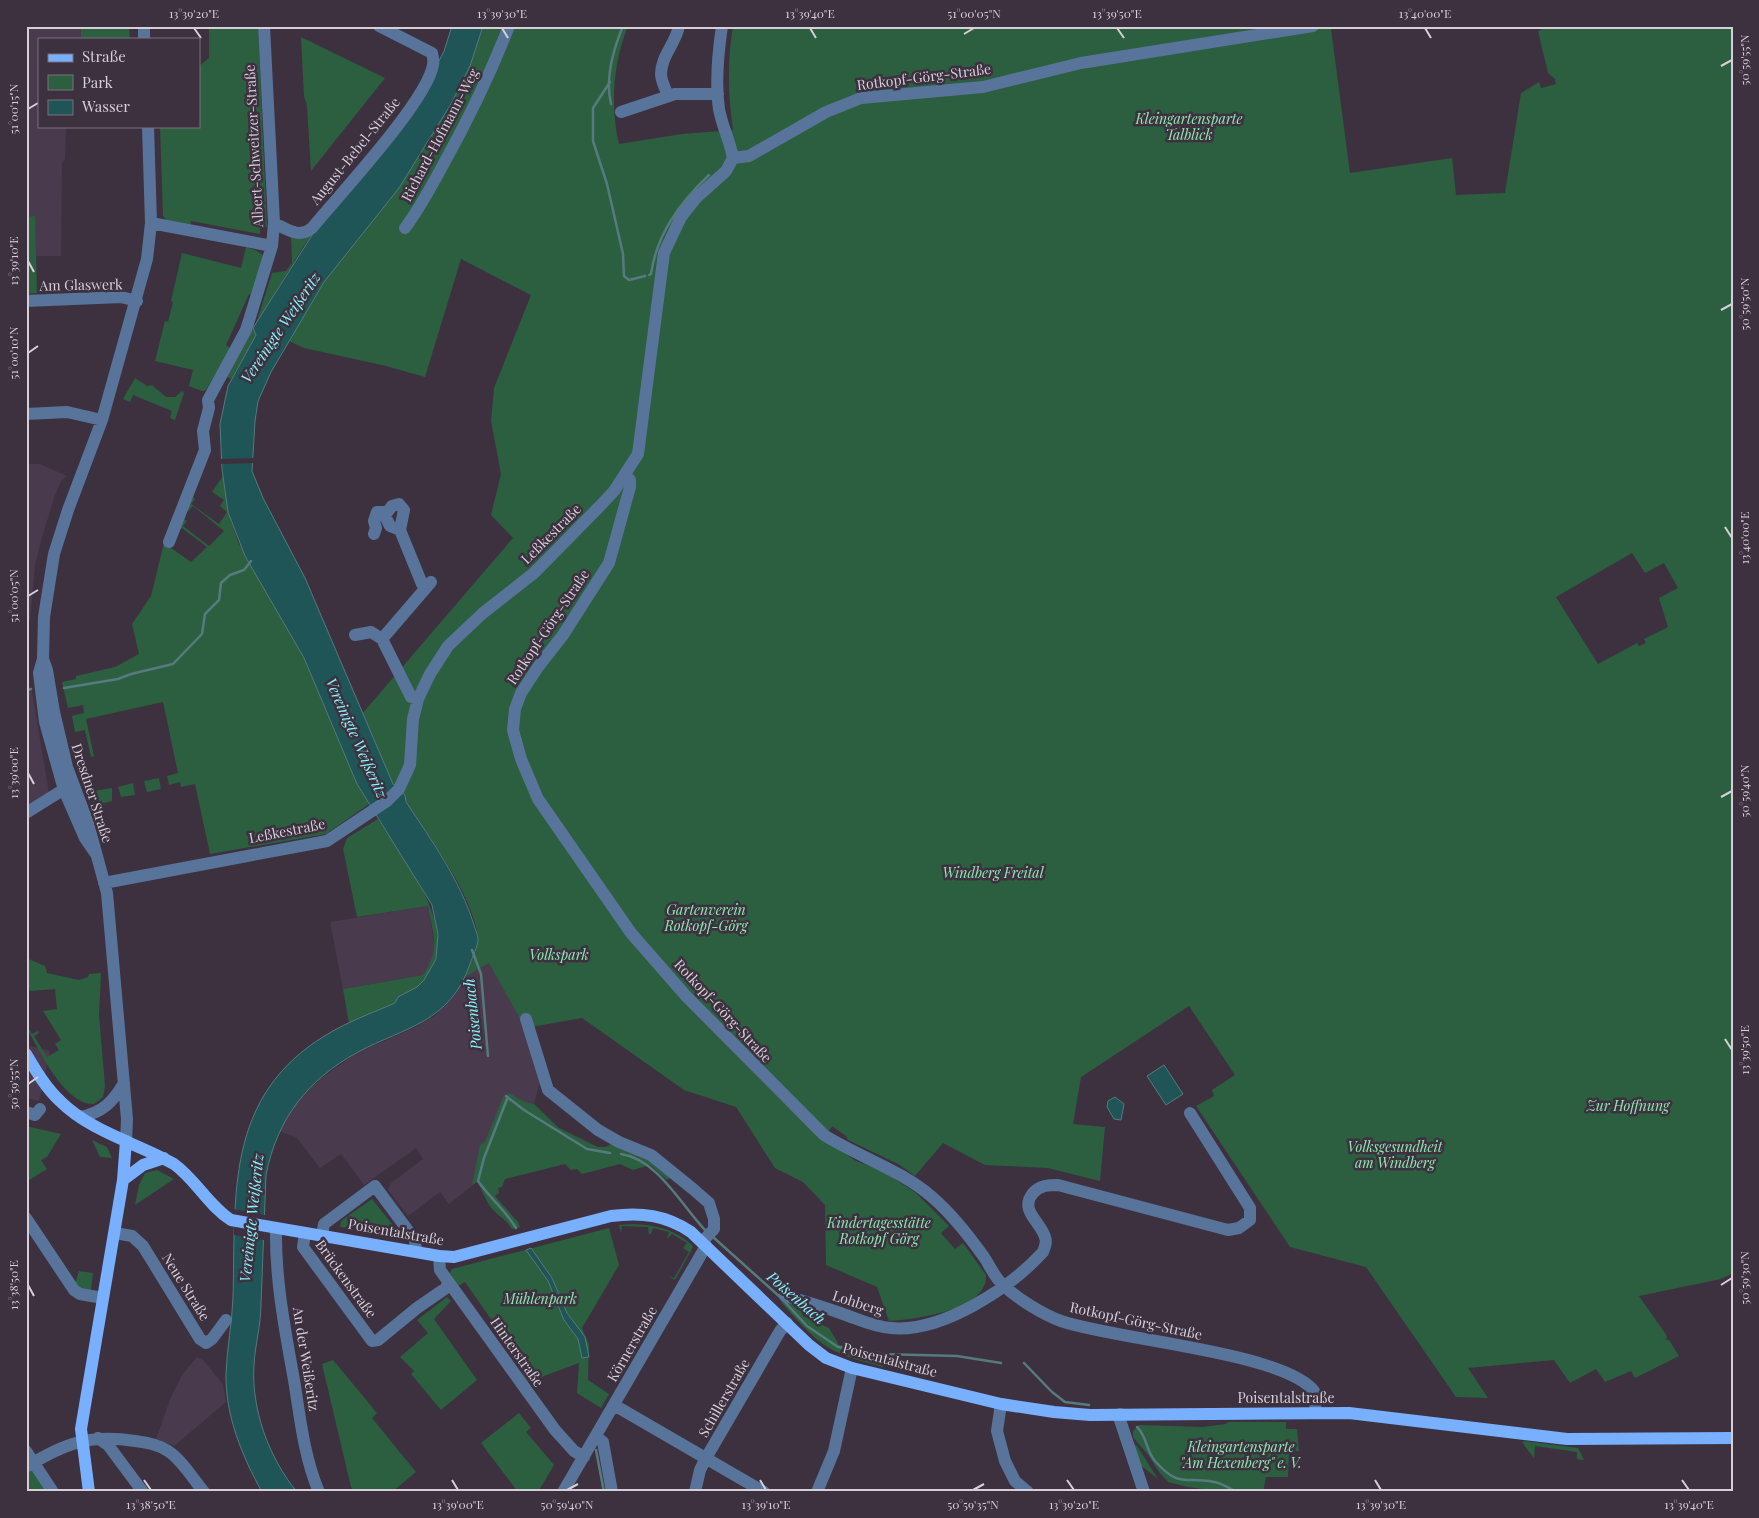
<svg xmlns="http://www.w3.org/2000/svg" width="1759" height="1518" viewBox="0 0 1759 1518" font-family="'Playfair Display',serif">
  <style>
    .built { fill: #4a3a4e }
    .green { fill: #2b5f40; fill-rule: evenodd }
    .water { fill: #1f5557; stroke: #567a7e }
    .pier { fill: #3d3140 }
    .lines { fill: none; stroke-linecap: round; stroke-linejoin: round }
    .stream { stroke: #567a7e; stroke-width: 2.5 }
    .minor { stroke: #59749b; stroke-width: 12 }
    .major { stroke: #79afff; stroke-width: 12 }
    .ticks { fill: none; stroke: #d6cfd8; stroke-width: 2 }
    .labels { text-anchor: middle; stroke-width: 5; stroke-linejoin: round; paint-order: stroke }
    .street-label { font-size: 14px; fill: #d6cfd8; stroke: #3d3140 }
    .park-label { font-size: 14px; font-style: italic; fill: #8ce9ae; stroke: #3d3140 }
    .water-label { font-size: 15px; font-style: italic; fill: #8bf4fa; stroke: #3d3140 }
    .neatline { fill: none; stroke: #d6cfd8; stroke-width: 2 }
    .ticks-label { font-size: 12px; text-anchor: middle; fill: #d6cfd8 }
  </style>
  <rect width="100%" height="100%" fill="#3d3140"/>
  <path class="built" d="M26,26H81V39H39V126H66L65,159L62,163L61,256H35V217H26Z
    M26,464H40L67,476L61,481L54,498L41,541L35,565L30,620H26Z
    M32,691L49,793L26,806V693Z
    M428,906L435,949L431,962L423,975L343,989L330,922Z
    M489,962L525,1028L541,1078L534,1104L525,1102L483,1177L449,1204L440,1192L408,1216L388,1190L390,1184L423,1159L416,1148L364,1185L341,1154L320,1168L296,1137L279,1131L286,1117L303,1094L323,1077L357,1053L416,1027L436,1015L454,997L465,977Z
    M26,1045L50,1051L39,1101L26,1098Z
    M197,1357L203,1360L223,1384L226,1402L174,1446L156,1439L171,1397L182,1375Z"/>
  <path class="green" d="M81,26H129L130,39H81Z
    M209,26H258L267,227H260V234L191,221L190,227L168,222L163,216L160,126H199V66L209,58Z
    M483,26H628C613,63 610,106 619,144L682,134L733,130C728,94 727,62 733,26H1354L1331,29L1350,173L1452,158L1456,195L1505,193L1521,93L1539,82L1541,88L1556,84L1555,79L1548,73L1538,31L1551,26H1733V1273L1721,1279L1639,1296L1667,1336L1666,1340H1669L1679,1356L1635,1378L1631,1371L1605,1382L1596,1369L1570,1383L1554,1360L1468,1368L1488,1398L1456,1397L1366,1267L1290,1247L1196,1106L1214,1096L1212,1090L1235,1075L1189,1006L1081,1077L1073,1124L1105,1127L1100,1181L1048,1168L985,1165L943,1143L915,1176L900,1165L848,1140L846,1136L832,1126L824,1139L856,1161L883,1171L916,1193L949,1226L941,1233L955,1249L963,1243L986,1275C988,1311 915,1319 889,1321L877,1287L826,1265L825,1205L803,1182L775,1168L736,1107L684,1090L582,1018L525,1028L489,963L465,977C469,966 479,948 478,937C471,891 431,841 406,802L405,795L393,784L362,714L513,538L491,515L501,474L491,421L494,388L531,295L461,259L425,377L386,366L304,348L289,341L324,282L399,188L451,104L470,66ZM1632,553L1645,573L1664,563L1678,588L1659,598L1668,627L1644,639L1646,643L1639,646L1637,643L1598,664L1556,597Z
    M301,37L385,78L311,171L307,106L304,96Z
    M35,216L37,293L26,294V217Z
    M313,234L305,244L256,324L272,273L286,271L292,263L291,236Z
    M246,247L255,250L263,255L254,296L249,294L226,345L231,349L206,390L202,391L189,386L193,370L155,361L165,321L168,322L173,302L171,301L182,253L241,268Z
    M253,329L256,335L231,379L227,377Z
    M135,378L147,386L152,385L166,397H175L182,391L184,393L175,420L170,418L172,411L133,395L130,402L123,399Z
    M223,476L228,512L238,542L304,658L357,784L369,804L326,834L210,854L195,784L181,787L180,782L169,785L167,776L178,773L163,702L86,719L94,756L91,757L85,730L75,732L72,716L84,713L83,705L68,708L62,682L76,679V676L115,667L139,654L132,624L151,596L164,543L191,562L207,547L182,528L177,533L184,519L187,521L183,526L209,546L224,531L193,506L188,511L186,510L191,496L195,499L191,504L219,524L227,512L220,506L224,500L212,492Z
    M159,778L161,789L147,792L144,781Z
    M133,783L135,795L121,797L118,787Z
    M112,788V801L94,806L92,797H89L87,792Z
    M378,819C401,857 456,922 432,967C428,975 423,983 416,988C408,994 399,994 395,1003L349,1023L343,989L423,975C441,948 433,936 428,906L357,917L343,849L347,838Z
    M26,958L45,966L47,973L79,980L88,977L89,974L101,973L99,1015L105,1086L103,1097L94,1104C64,1105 39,1049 26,1027V1024L32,1034L38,1031L39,1033L34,1036L47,1057L59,1050L55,1044L61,1040L43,1011L57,1009L55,989L30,991L26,984Z
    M509,1093L525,1102L534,1104L559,1128L571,1134L598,1147H606L614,1142L651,1156L672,1176L667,1180L650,1165L633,1170L620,1164L582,1174L577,1169L571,1170L565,1164L505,1179L502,1187L498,1188L499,1193L495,1196L518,1222L520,1227L512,1229C507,1219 496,1215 490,1206C486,1201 482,1189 477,1182L472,1185L480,1145L485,1142L503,1097Z
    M26,1126L61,1134L47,1157L41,1160L47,1169L26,1182Z
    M92,1140L107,1147L112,1158L100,1157Z
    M157,1170L174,1179L135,1205L139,1185L145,1173Z
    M372,1199L396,1229L394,1235L340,1227L341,1221Z
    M619,1225C645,1222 673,1227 692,1245L693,1247L675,1280L668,1276L674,1278L689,1252L683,1248L687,1243L672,1234L667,1239L669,1232L653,1228L651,1234H649L648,1227L622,1226L621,1233Z
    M609,1228L619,1265L582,1328L589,1345L588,1380L609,1394L601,1408L577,1393L579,1363L528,1382L522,1373L526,1369L465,1282L458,1286L450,1273L452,1269Z
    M79,1271L93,1273L91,1290H85L75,1284Z
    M447,1297L451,1301L434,1319L477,1380L441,1410L411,1374L414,1371L400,1357L428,1333L417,1320Z
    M785,1298L800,1308L803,1316L829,1328L839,1345L881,1352L884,1359L883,1367C826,1352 820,1346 781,1302Z
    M333,1360L377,1413L372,1418L416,1472L392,1492H355L351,1487L322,1364Z
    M519,1413L531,1428L526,1432L554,1465L538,1492H518L481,1443Z
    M1228,1422H1286V1429H1297L1299,1451H1289L1288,1477H1266L1263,1492H1225L1188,1487L1168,1482L1159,1472L1149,1456L1133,1437V1431L1139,1425L1203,1427L1226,1424Z
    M1525,1441L1578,1448L1584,1460L1577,1459V1452L1535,1446L1534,1458L1522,1442Z
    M1133,1444L1137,1446L1158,1479L1139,1464Z
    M33,1470L48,1492H26V1474Z"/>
  <path class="water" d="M452,26H483L470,66L451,104L399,188L324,282L271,372L258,401L255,421L252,471L263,498L305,578L393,784L405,795L406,802C432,841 460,880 474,925C475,929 478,935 478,939C478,947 472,957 470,964C450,1023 405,1027 358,1052C307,1080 277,1119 266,1175C264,1218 263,1261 261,1304C261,1325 255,1345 254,1365C251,1409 269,1458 297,1492H262C242,1456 225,1415 226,1373C227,1348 232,1323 233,1298C236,1195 224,1097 326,1035C347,1022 372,1013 395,1003L398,997L417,987L424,980L436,959L438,934L432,905L357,784L304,658L245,556L228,512L222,469L220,424L228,386L256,335L253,328L316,229L421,96L444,51Z
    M1164,1065L1183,1094L1166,1105L1147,1076Z
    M1115,1097L1124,1104L1121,1120L1114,1119L1107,1107L1108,1101Z
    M531,1248L552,1278L567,1313L585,1337L589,1357L582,1358L578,1339L564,1320L548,1281L526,1250Z"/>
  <path class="pier" d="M255,458V463L221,464V459Z
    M234,1209L265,1215L264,1240L234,1235Z"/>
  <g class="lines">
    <path class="stream" d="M610,82L593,108V141L607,184L623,254L624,276L629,280L645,276
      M611,104C605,79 613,50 623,26
      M649,275L651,274C657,233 680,203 709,175
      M64,688L118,679L131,674L173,664L202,634L205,614L219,600L221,583L230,575L244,570L251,561
      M26,691L31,689
      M472,950L481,974L488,1056
      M506,1096L524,1110L587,1149L610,1153
      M507,1099L484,1158L478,1181C490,1198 506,1211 516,1228
      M621,1154C658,1159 683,1208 707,1232
      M713,1237L780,1297
      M784,1301L807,1326L838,1347L880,1354L957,1356L1001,1363
      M1024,1363L1052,1392L1065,1402L1089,1405
      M1137,1427C1147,1436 1146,1451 1155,1461C1180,1489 1184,1476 1214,1482C1222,1483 1229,1488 1236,1492
      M596,1450L604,1492"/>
    <path class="minor" d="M144,26V39
      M668,96C666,90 661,81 661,74C661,56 676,43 679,26
      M621,112L675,94H718
      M733,158L749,156L826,112L861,98L983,87L1081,63L1313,26
      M151,223L272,246
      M274,223C287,229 299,239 312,228C339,195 427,101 433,65C434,61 433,57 432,53L379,26
      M405,228C420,208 431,187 443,165C468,120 490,75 509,26
      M26,301L121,297L137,301
      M26,414L67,412L102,420
      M625,475L630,480V487L609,563L563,635L538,667L521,693L515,709L513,730L521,759L538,799L631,933L686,996L824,1135C859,1157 901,1170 932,1197C952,1214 969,1236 984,1257C990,1266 995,1278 1003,1285C1018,1299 1042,1314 1061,1321C1116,1340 1283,1352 1314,1391L1316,1413
      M385,515L392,506L399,504L404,510L400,530
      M374,534L376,528L374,521L377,512H383L390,526L400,530L422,584L426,588
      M169,542L205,450L203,431L209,408L208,400L246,330L272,246L274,223L264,26
      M355,635L371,632L382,639
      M43,659L47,670L54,712L67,767L88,823L107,893L127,1119L126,1141
      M418,699L411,697L382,639L431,582
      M26,813L58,793L70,788
      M96,854L85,838L64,790L45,722L39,673L43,659L44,617L54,554L68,510L102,420L147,259L151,223L148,126
      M104,883L327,841L387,801L399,789L410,765L413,719L418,699L430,674L448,646L483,613L534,573L598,508L614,491L638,454L664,253L681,217L696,198L726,171L733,158C730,141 722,126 719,109C715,82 718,53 722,26
      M526,1019L548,1090L598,1130L619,1142L651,1155L693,1189L709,1203L714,1219V1229L702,1242
      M26,1112L35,1115L40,1109
      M80,1117C102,1113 113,1102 124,1083
      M26,1218L74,1290L80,1294L103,1298
      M276,1228C275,1279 285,1330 294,1380C300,1417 304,1457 319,1492
      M115,1233L132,1236L143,1246L200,1339L206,1343L212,1339L226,1320
      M305,1233L303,1247L372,1341L378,1340L417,1308L446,1288L448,1282
      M322,1235L324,1224L375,1186L415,1240L416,1252
      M439,1256L440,1270L555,1430L574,1451L584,1457
      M785,1296C804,1301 824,1307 843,1314C858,1319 874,1327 891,1328C942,1333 1010,1288 1043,1252C1045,1247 1047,1242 1045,1237C1040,1221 1019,1210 1033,1193C1040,1185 1049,1185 1058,1185L1228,1230L1239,1228L1250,1220V1208L1190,1113
      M1001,1404L997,1431L1005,1461L1015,1481L1028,1492
      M614,1405L764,1492
      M1120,1414V1420L1144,1492
      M596,1436L603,1442L612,1492
      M98,1438L108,1445L143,1492
      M26,1451L53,1492
      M26,1467C65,1443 90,1434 135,1441C147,1443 158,1444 168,1451C182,1460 193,1479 204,1492
      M563,1492L706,1246
      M695,1492L700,1470L706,1458L780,1331L787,1323
      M817,1492L834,1451L852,1368"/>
    <path class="major" d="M26,1054C36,1071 46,1088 60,1101C91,1132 137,1143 174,1164C196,1180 209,1206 231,1220L439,1256L454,1257L611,1216C641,1212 666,1215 691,1232L809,1345L826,1358L852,1368L1001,1404L1054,1412L1090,1415L1349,1413L1567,1439L1733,1438
      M123,1180L143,1165L164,1158
      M89,1492L81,1429L123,1180L126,1141"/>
  </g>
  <path class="ticks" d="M194,28L201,38M502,28L508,38M810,28L816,38M1117,28L1124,38M1425,28L1431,38M964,34L974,28M1721,66L1732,60M28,109L38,103M28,261L34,272M1721,310L1732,304M28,353L38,346M1725,527L1732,538M28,596L38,590M28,773L34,784M1721,797L1732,791M1725,1039L1732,1050M28,1084L38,1077M28,1285L34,1296M1721,1285L1732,1278M144,1480L151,1490M452,1480L458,1490M760,1480L766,1490M1067,1480L1074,1490M1375,1480L1381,1490M1682,1480L1689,1490M567,1490L578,1484M973,1490L984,1484"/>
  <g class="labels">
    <g class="street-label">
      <text transform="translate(924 77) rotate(-7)" y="5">Rotkopf-Görg-Straße</text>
      <text transform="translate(440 135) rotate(-62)" y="5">Richard-Hofmann-Weg</text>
      <text transform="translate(254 146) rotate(-93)" y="5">Albert-Schweitzer-Straße</text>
      <text transform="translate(355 151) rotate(-51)" y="5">August-Bebel-Straße</text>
      <text transform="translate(81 285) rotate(-1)" y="5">Am Glaswerk</text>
      <text transform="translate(551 534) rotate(-45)" y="5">Leßkestraße</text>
      <text transform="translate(548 627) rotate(-56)" y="5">Rotkopf-Görg-Straße</text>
      <text transform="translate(92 793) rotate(72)" y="5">Dresdner Straße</text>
      <text transform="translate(287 831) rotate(-11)" y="5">Leßkestraße</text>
      <text transform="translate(723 1011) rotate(47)" y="5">Rotkopf-Görg-Straße</text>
      <text transform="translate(396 1232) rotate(10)" y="5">Poisentalstraße</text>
      <text transform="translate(346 1279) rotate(54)" y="5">Brückenstraße</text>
      <text transform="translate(186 1287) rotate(58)" y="5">Neue Straße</text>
      <text transform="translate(858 1303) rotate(18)" y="5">Lohberg</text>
      <text transform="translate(1136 1321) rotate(12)" y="5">Rotkopf-Görg-Straße</text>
      <text transform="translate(632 1344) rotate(-60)" y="5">Körnerstraße</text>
      <text transform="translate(517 1352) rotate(55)" y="5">Hinterstraße</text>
      <text transform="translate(306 1359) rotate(81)" y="5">An der Weißeritz</text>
      <text transform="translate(890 1360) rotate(15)" y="5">Poisentalstraße</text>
      <text transform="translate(724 1398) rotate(-60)" y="5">Schillerstraße</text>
      <text x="1286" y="1403">Poisentalstraße</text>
    </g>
    <g class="park-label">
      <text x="1189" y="124">Kleingartensparte<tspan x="1189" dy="16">Talblick</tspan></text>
      <text x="993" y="878">Windberg Freital</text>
      <text x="706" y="915">Gartenverein<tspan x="706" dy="16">Rotkopf-Görg</tspan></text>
      <text x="559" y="960">Volkspark</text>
      <text x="1628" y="1111">Zur Hoffnung</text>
      <text x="1395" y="1152">Volksgesundheit<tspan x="1395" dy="16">am Windberg</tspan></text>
      <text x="879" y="1228">Kindertagesstätte<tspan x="879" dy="16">Rotkopf Görg</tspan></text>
      <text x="540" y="1304">Mühlenpark</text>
      <text x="1241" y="1452">Kleingartensparte<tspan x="1241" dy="16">"Am Hexenberg" e. V.</tspan></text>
    </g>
    <g class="water-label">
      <text transform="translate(281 328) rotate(-56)" y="5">Vereinigte Weißeritz</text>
      <text transform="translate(356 738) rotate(66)" y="5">Vereinigte Weißeritz</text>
      <text transform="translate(473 1014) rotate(-96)" y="5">Poisenbach</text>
      <text transform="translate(252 1218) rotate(-84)" y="5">Vereinigte Weißeritz</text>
      <text transform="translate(796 1298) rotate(41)" y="5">Poisenbach</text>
    </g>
  </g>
  <rect width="1759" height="1518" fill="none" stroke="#3d3140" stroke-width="55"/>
  <rect x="38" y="38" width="162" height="90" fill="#3d3140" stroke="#7a707d"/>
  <rect x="48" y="54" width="25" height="8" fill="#79afff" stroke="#7a707d"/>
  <text x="82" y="62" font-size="15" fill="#d6cfd8">Straße</text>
  <rect x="48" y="75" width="25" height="15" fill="#2b5f40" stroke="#7a707d"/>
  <text x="82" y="88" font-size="15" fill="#d6cfd8">Park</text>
  <rect x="48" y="100" width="25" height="15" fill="#1f5557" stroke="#7a707d"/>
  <text x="82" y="112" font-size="15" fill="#d6cfd8">Wasser</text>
  <rect x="28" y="28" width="1704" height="1462" class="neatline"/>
  <g class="ticks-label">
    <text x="194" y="18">13°39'20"E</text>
    <text x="502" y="18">13°39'30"E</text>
    <text x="810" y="18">13°39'40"E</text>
    <text x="974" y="18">51°00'05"N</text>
    <text x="1117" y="18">13°39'50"E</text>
    <text x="1425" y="18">13°40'00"E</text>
    <text transform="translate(1745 60) rotate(-90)" y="4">50°59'55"N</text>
    <text transform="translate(14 109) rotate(-90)" y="4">51°00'15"N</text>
    <text transform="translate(14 261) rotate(-90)" y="4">13°39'10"E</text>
    <text transform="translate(1745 304) rotate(-90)" y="4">50°59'50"N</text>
    <text transform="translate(14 353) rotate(-90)" y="4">51°00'10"N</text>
    <text transform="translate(1745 538) rotate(-90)" y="4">13°40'00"E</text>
    <text transform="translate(14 596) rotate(-90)" y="4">51°00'05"N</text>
    <text transform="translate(14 773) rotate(-90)" y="4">13°39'00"E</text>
    <text transform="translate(1745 791) rotate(-90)" y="4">50°59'40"N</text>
    <text transform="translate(1745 1050) rotate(-90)" y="4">13°39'50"E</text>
    <text transform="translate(14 1084) rotate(-90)" y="4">50°59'55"N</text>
    <text transform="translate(1745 1278) rotate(-90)" y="4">50°59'30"N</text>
    <text transform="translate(14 1285) rotate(-90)" y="4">13°38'50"E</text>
    <text x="151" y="1509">13°38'50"E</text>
    <text x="458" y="1509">13°39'00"E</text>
    <text x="567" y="1509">50°59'40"N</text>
    <text x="766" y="1509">13°39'10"E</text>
    <text x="973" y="1509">50°59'35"N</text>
    <text x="1074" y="1509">13°39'20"E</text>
    <text x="1381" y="1509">13°39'30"E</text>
    <text x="1689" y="1509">13°39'40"E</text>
  </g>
</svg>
